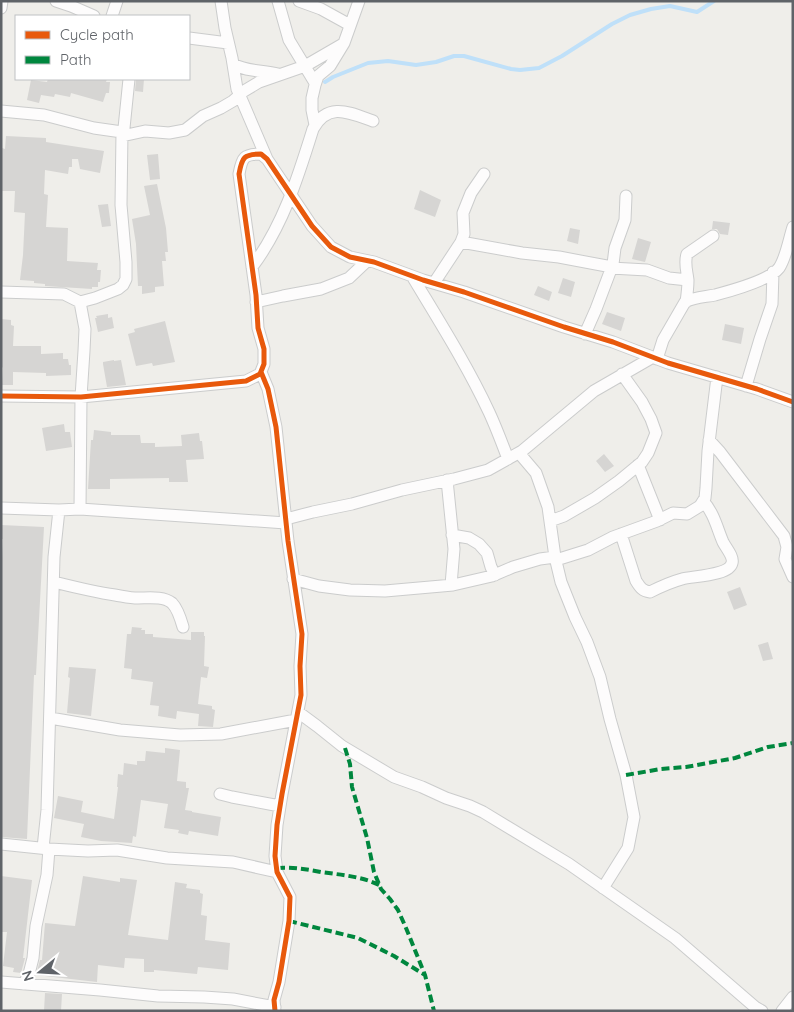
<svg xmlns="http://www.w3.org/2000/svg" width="794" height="1012" viewBox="0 0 794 1012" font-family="Quicksand,sans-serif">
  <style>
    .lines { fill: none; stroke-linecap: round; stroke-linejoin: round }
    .stream { stroke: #bfe0f9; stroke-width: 4 }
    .building { fill: #d6d5d3 }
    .street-casing { stroke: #cbcccc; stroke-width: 13 }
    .street { stroke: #fdfcfc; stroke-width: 11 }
    .quiet { stroke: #00873e; stroke-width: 4; stroke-dasharray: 8 4; stroke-linecap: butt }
    .cycleway-casing { stroke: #fff; stroke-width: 8 }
    .cycleway { stroke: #e8590c; stroke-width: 5 }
  </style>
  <rect width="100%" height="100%" fill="#efeeea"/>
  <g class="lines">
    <path class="stream" d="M325,82L333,77L368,63L388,61L416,65L436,62L454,56H464L511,69L520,70L539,68L562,56L612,24L630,15L651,9L670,6L697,12L714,1"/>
  </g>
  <path class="building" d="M48,79H107L106,82H110L109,93H106L103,102L71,93L70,97L55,94L54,97L41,95L39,103L27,100L31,80L47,82Z
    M136,79H144L143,92L135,91Z
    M6,136L46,138V142L104,151L100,173L80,169L78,159H72V167H69L68,174L45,170L44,194L48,195L46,227L68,228L67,261L98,263L97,270H101L100,282H98V287H92V289L45,286V284L34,283V281L20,280L23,255L25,213L14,212L15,191H2V148L5,149Z
    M158,154L160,179L150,180L147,155Z
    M157,184L166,228L168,252H165L166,261H162L164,286L155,287V292L142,294V286H138L136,244L132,219L150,215L144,186Z
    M420,190L441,200L435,217L414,209Z
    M108,204L111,226L102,227L98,205Z
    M713,221L730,223L728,235L720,234L717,229H712Z
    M570,228L580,230L578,244L567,241Z
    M638,238L651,242L645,262L632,259Z
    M563,278L575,282L571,297L558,293Z
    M538,286L552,292L549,301L534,295Z
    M607,312L625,318L621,331L602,324Z
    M108,314V318L112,317L114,328L98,332L95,318H97L96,316Z
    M1,319L11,320V325L14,326L13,346H41V354L63,353V359H68L69,365H71V375L46,376V373L13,372V385H2L3,368L1,366Z
    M165,321L175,362L153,366L152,363L136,366L128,334L135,332L134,329Z
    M725,324L744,328L741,344L722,340Z
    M114,360V361L121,360L126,385L107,387L103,364V362Z
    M64,424L65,432H70L72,447L46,451L42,428Z
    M94,430L111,432V435H140L141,443H155V447L182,446L181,435L199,433L200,441H202L204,459L186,460L188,482H169V478L110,479V489H88L91,440H93Z
    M604,454L614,466L605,472L596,461Z
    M1,525L44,527L36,675H34L27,839L1,837V575L3,539H1Z
    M740,587L747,605L734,610L727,592Z
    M132,627L142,628L141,630H145V634H153V637L191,640V632H204V636H205L204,666L209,667L207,678L201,677L198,704L212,706V709L215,710L213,727L198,726L199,714L177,711L176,719L158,716L159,706L150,705L153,682L131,679L132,669L124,668L127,634H131Z
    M768,642L773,659L763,661L758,645Z
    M69,667L96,669L91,716L67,713L70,678L68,677Z
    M165,748L180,750L177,781L186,782V788H189L185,810L192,811V812L221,817L218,836L189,831L188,835L178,833L179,830L164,828L168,804L141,800L136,837L133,836L132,843L101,841L81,837L84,824L54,818L58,796L83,801L81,812L114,819L118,787H117L118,774L123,775L124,763L137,765V761H145L146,751L165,753Z
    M1,876L32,880L23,958H25L21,973L13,972L14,968L3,966L7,932H1Z
    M83,876L120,882V878L137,880L128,935L168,940L175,882L187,884L186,888L200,890V893L203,894L201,915L207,916L205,940L230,943L228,970L198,967L197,974L154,970V972H144V959L125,958L124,968L98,965L97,982L36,975L40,960H42L45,923L75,926Z
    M45,993L62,994L61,1011H44Z"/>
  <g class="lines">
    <defs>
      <path id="street" d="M56,1L71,6L94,16
        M221,1L225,28L232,58L237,89L267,159
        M278,1L289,40L315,83
        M299,1L321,9L350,25
        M1,8L2,1
        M112,16L117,1
        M189,38L228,43
        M233,64C247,72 263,70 278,74
        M239,94L259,82L305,66L343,44
        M1,111L44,115L94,128L122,132
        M315,125L312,110V98L315,85L318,76L330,66L344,43L359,1
        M122,136L145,131L169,133L185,130L203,116L221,108L233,101L240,95
        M461,242L522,253L559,257L612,267
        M252,267C283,226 298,177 313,129C328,101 350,113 373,121
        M611,268L647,270L669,278L688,280
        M412,276C439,321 467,365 489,412C496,427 502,443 508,459
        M434,283L461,242L464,234L463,213L471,193L484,174
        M1,292L64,294L80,302L85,329L84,351L81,397L80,509
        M80,302L95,298L118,289L123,285L126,279V262L121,205L122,132L124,128L129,79
        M256,302L283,296L321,289L349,278L367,261
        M686,302C687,295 688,287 688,280C687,271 684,263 687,254L713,236
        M585,334L596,309L613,264L615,248L625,220L626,196
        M657,359L663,340L685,302C694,297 705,297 715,295C730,291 770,280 779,268C786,258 789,239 793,227
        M261,372L268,389L276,427L288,541L302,634L300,666L301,695L282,794L277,825L275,856L277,872L290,897L289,921L279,982L274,1000L275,1011
        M746,386L760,339L772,304L773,272
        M1,396L81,397L246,381L260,374L264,364V349L258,328L256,295L239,174C242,157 244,154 261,154L267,159L312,226L331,247L350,257L374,262L423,280L464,292L564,327L613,342L668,363L757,389L793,402
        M709,440L720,452L784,536L787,547L785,559L793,577
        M519,453L536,473L548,507L555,557L561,582L575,617L587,642L600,677L610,719L626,775L634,817L628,848L603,888
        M638,465L660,520
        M447,480L454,549L451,585
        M1,508L59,510L80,509L286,523
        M286,519L313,512L352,504L402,490L454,479L488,470L522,451L594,391L653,357
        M550,521L564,516L595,498L619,481L642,462L648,453L656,433L651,419L642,402L622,374
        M621,534L636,581C640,587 642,591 650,592C660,587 671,582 682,579C692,576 729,576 732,563C734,557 726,548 723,542C717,528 714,513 703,501
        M452,535L469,538L479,544L487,553L491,567L495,575
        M556,560L588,550L613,537L657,521L673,513L687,514L700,506L705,498L706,488L708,451L717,377
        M293,579L319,586L350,590L385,591L453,585L492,576L513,567L540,559L555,557
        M54,582C74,587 94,592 115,595C122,596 130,598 138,598C149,598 163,596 172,603C178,609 181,620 183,627
        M298,712L317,726L342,746L394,777L422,787L446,798L470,806L483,812L569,864L675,938L755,1007L762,1011
        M50,718L120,730L180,735L221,734L296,720
        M220,794L232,797L280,806
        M1,844L49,849L88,851L117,850L167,858L233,862L277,872
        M43,848L47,810L54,557L59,510
        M1,982L100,990L158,996L204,997L233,999L275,1007
        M24,984L29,974L33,958L36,926L47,875L49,849
        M782,1011L793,997"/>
    </defs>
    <use href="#street" class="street-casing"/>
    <use href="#street" class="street"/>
    <path class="quiet" d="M345,748L350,764L352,787L367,838L374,872L381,889L390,899L398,910L406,928L425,975L434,1011
      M626,775L661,769L686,767L735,758L768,747L793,743
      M277,868C292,867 306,869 321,872C341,875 361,876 379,885
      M289,921L358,938L394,956L425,975"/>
    <defs>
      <path id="cycleway" d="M261,372L268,389L276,427L288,541L302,634L300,666L301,695L282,794L277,825L275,856L277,872L290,897L289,921L279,982L274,1000L275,1011
        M1,396L81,397L246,381L260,374L264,364V349L258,328L256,295L239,174C242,157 244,154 261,154L267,159L312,226L331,247L350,257L374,262L423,280L464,292L564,327L613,342L668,363L757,389L793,402"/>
    </defs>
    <use href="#cycleway" class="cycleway-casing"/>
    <use href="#cycleway" class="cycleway"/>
  </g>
  <rect width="794" height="1012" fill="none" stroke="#5f6368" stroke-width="5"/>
  <rect x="15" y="15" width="175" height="65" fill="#ffffff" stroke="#bfc1c3"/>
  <rect x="25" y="31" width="25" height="8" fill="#e8590c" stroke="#bfc1c3"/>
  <text x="60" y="40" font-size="15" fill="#5f6368">Cycle path</text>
  <rect x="25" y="56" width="25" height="8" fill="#00873e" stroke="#bfc1c3"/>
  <text x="60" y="65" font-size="15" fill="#5f6368">Path</text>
  <g transform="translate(40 972) rotate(252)" stroke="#ffffff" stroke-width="4" paint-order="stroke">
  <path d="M0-4L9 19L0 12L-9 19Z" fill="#5f6368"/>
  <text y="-8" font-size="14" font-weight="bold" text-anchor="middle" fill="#5f6368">N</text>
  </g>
</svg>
